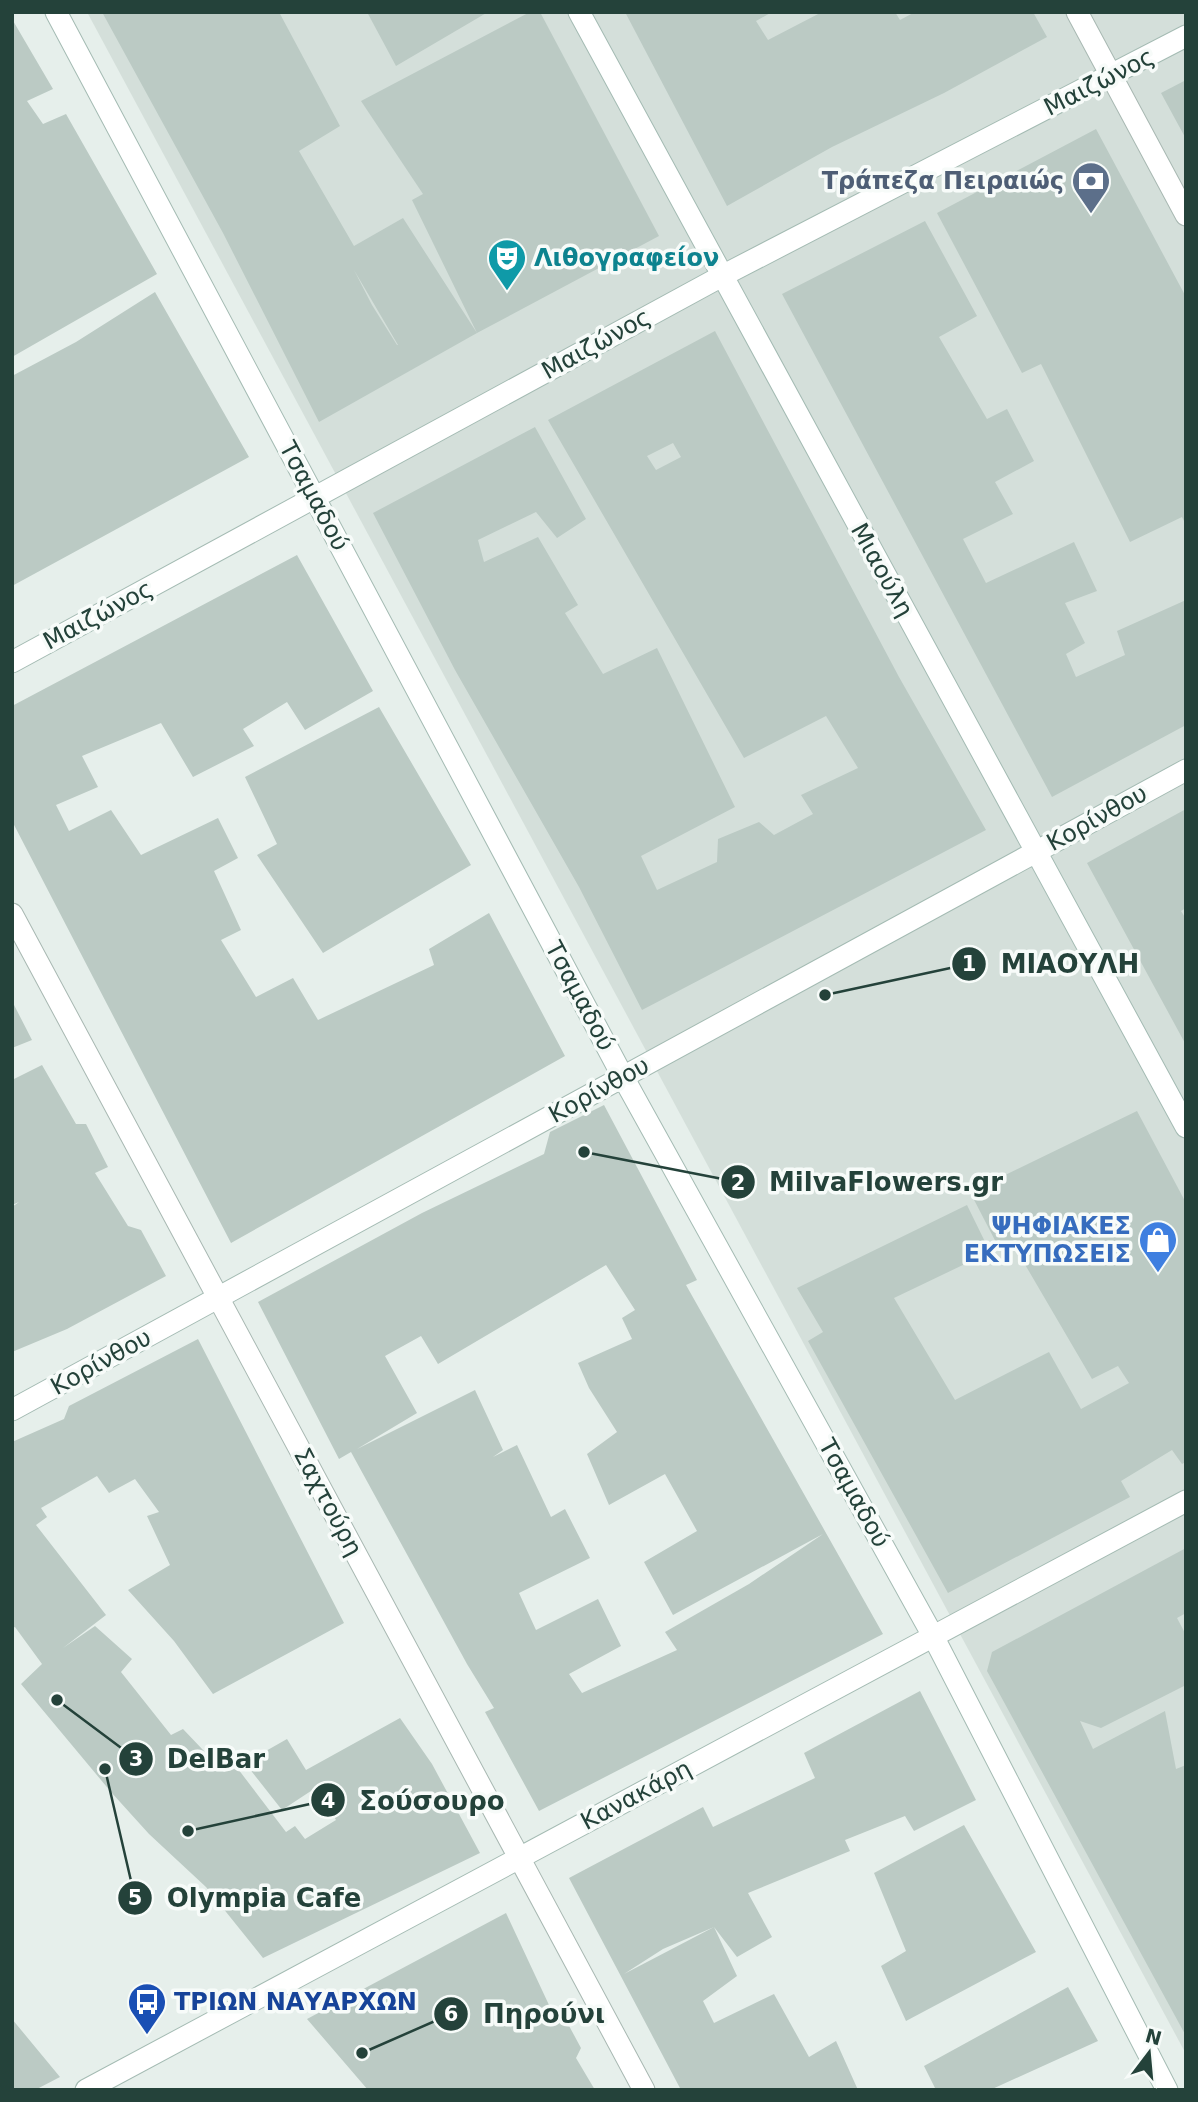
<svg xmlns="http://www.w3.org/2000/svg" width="1198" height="2102" viewBox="0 0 1198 2102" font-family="'DejaVu Sans',sans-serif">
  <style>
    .built { fill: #d4dfda }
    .building { fill: #bbcac4; fill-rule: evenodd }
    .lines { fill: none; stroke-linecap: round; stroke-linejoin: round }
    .street-casing { stroke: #a8b8b2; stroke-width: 23 }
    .secondary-casing { stroke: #a4bbb3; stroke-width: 23 }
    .street { stroke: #fff; stroke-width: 21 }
    .secondary { stroke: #fff; stroke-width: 21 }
    .labels { text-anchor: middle; stroke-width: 7; stroke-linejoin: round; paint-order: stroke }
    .street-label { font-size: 24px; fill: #24423a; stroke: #f7fbf9 }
    .service-label { font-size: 24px; font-weight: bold; fill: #4e5e75; stroke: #f7fbf9; text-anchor: end }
    .culture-label { font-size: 24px; font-weight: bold; fill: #0d838f; stroke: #f7fbf9; text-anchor: start }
    .shop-label { font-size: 24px; font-weight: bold; fill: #366cbe; stroke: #f7fbf9; text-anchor: end }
    .transit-label { font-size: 24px; font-weight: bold; fill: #164399; stroke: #f7fbf9; text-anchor: start }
    .leader { fill: none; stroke: #24423a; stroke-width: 2.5 }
    .callout-dot { fill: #24423a; stroke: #f7fbf9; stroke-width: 2.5 }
    .mark-label { font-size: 21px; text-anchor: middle; font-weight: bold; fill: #fff }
    .callout-label { font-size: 26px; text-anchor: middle; font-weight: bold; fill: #24423a; stroke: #f7fbf9; stroke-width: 7; stroke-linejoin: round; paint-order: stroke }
  </style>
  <rect width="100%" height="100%" fill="#e6efeb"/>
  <path class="built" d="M87,12H1186V2054Z"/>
  <path class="building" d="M102,12H279L340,126L299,151L354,246L403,218L477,333L319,422L223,233ZM354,270L398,345H397L372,305Z
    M367,12H488L396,66Z
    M530,12H540L659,236L477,333L412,200L423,194L361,101Z
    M625,12H772L756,21L768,40L822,12H895L900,20L915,12H1033L1047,37L944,93L832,147L727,206Z
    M12,19L53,89L27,101L43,124L66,114L157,274L12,357Z
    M1186,80V139L1161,93Z
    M1096,129L1186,297V525L1182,517L1130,542L1041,364L1022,373L937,213Z
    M925,221L977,316L939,337L987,419L1007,409L1034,461L995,482L1013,514L963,539L986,583L1074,542L1097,591L1065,603L1085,643L1066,654L1076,677L1125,655L1117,631L1186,600V725L1052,797L782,294Z
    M155,292L249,457L12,586V376L76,342Z
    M715,331L899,677L986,830L642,1010L579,887L455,670L373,513L535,427L586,519L557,538L536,512L478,540L484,562L538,537L578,605L565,613L603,674L657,648L735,807L641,856L657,890L717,862L718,839L759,822L774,835L813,814L801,795L858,768L826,716L744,758L548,420ZM673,443L681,457L656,470L647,456Z
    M297,555L373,691L305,730L287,702L243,729L254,746L193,777L161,723L82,756L98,787L56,805L69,831L111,810L141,855L218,818L238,858L214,871L241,930L221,940L256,997L293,978L318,1020L434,965L429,949L489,913L565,1056L231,1243L12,821V706Z
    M379,707L471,865L323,953L257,855L277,844L245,777Z
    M1186,809V908L1181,911L1186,919V1045L1087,863Z
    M12,1001L32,1040L12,1048Z
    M42,1065L76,1124H86L108,1167L95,1173L128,1226L141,1230L166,1276L67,1329L12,1352V1207L19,1202L12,1205V1080Z
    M604,1105L697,1280L686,1285L883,1634L539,1811L485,1712L494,1708L467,1664L351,1452L339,1459L258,1302L422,1213L544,1154L550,1132ZM606,1265L635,1310L622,1318L632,1339L578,1363L589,1388L617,1432L587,1454L609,1505L665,1474L697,1531L644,1562L673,1615L823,1534L749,1584L665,1632L677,1650L582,1693L569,1674L621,1646L598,1599L536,1630L519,1593L590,1558L565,1509L551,1517L517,1445L493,1457L503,1450L475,1390L357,1449L417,1413L385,1356L421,1336L438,1364Z
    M1137,1111L1186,1203V1462L1182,1464L1172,1450L1121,1481L1130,1497L948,1593L808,1341L823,1332L797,1288L967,1205L990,1252L894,1298L955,1400L1049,1352L1081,1409L1129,1383L1118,1366L1092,1379L1013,1244L1000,1250L970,1192Z
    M198,1339L344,1623L213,1694L174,1641L128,1590L170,1565L147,1516L159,1512L135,1479L109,1493L97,1476L41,1508L47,1517L36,1525L106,1615L63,1648L95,1626L132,1659L121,1672L171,1735L183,1729L224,1772L235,1765L286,1832L295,1826L305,1839L336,1820L317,1787L282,1810L245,1763L287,1739L306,1770L400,1718L432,1764L480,1853L263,1958L206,1887L149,1834L111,1792L21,1684L42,1664L15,1627L12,1628V1442L64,1419L69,1406Z
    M1186,1548V1613L1177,1618L1186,1635V1685L1101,1728L1080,1721L1093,1749L1165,1711L1176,1769L1186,1765V2036L987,1671L992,1652Z
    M920,1691L976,1800L914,1831L905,1816L845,1840L850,1851L748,1893L772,1937L737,1957L714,1927L663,1949L624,1974L714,1927L737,1976L703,2001L714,2023L774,1994L809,2057L836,2041L858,2090H681L569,1878L703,1807L713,1827L815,1778L804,1753Z
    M964,1825L1036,1952L906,2021L881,1966L906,1951L874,1873Z
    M506,1913L549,2005L561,2011L581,2048L576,2058L595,2090H368L307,2019Z
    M1068,1987L1098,2041L990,2090H936L924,2066Z
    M12,2019L60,2077L35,2090H12Z"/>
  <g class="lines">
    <defs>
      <path id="street" d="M1077,12L1186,215
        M12,914L644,2090"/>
      <path id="secondary" d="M56,12L623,1077L933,1636L1167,2090
        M579,12L1186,1127
        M12,662L722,276L1186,36
        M12,1410L1186,770
        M86,2090L1186,1501"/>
    </defs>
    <use href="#street" class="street-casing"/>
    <use href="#secondary" class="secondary-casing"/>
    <use href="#street" class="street"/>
    <use href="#secondary" class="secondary"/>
  </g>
  <defs>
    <symbol id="bank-pin" viewBox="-11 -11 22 30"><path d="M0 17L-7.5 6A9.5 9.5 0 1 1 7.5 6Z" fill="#5c6f8a" stroke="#f7fbf9"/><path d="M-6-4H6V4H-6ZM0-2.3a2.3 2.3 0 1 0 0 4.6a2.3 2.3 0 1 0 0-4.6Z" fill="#fff"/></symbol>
    <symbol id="theatre-pin" viewBox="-11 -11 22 30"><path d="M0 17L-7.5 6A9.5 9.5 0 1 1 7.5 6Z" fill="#0f9aa8" stroke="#f7fbf9"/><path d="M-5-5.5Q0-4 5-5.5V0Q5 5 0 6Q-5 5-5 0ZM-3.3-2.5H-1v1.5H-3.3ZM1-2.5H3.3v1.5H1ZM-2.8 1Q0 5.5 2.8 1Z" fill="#fff"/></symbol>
    <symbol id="shop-pin" viewBox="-11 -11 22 30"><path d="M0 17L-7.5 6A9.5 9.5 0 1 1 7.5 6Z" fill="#3f7fe0" stroke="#f7fbf9"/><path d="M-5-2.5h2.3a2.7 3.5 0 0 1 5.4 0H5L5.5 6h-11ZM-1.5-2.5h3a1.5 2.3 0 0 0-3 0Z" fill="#fff"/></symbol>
    <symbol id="bus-pin" viewBox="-11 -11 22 30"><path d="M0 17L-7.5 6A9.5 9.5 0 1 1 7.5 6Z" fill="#1a4fb4" stroke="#f7fbf9"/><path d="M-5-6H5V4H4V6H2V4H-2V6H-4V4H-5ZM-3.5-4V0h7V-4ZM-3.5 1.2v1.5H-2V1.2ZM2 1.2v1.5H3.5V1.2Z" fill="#fff"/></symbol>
  </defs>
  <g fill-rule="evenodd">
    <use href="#bank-pin" x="1069" y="159" width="44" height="60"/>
    <use href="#theatre-pin" x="485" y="236" width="44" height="60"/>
    <use href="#shop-pin" x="1136" y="1218" width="44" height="60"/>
    <use href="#bus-pin" x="125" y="1980" width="44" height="60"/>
  </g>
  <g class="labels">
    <g class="street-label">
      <text transform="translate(1099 82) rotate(-27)" y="8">Μαιζώνος</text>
      <text transform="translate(596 344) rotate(-29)" y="8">Μαιζώνος</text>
      <text transform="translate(314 496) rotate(62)" y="8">Τσαμαδού</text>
      <text transform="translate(882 570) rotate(61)" y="8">Μιαούλη</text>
      <text transform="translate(98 615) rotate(-28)" y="8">Μαιζώνος</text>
      <text transform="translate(1097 818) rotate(-29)" y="8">Κορίνθου</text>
      <text transform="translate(580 996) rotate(62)" y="8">Τσαμαδού</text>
      <text transform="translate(599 1090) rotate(-29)" y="8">Κορίνθου</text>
      <text transform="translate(101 1362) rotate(-29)" y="8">Κορίνθου</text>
      <text transform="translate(854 1493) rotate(61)" y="8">Τσαμαδού</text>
      <text transform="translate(328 1502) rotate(62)" y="8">Σαχτούρη</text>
      <text transform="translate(636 1795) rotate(-28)" y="8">Κανακάρη</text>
    </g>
    <g class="service-label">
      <text x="1064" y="189">Τράπεζα Πειραιώς</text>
    </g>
    <g class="culture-label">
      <text x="534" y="266">Λιθογραφείον</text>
    </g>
    <g class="shop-label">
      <text x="1131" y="1234">ΨΗΦΙΑΚΕΣ<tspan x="1131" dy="28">ΕΚΤΥΠΩΣΕΙΣ</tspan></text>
    </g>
    <g class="transit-label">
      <text x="174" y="2010">ΤΡΙΩΝ ΝΑΥΑΡΧΩΝ</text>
    </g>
  </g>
  <path class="leader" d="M825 995L969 964M584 1152L738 1182M57 1700L136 1759M188 1831L328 1800M105 1769L135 1898M362 2053L451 2014"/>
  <g class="callout-dot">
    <circle cx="825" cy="995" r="7"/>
    <circle cx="584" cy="1152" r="7"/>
    <circle cx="57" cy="1700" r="7"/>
    <circle cx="188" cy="1831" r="7"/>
    <circle cx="105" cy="1769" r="7"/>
    <circle cx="362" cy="2053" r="7"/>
    <circle cx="969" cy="964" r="18"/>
    <circle cx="738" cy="1182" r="18"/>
    <circle cx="136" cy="1759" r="18"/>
    <circle cx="328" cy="1800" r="18"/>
    <circle cx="135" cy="1898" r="18"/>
    <circle cx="451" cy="2014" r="18"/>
  </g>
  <g class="mark-label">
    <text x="969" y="971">1</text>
    <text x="738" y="1190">2</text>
    <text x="136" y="1766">3</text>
    <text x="328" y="1808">4</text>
    <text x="135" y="1905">5</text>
    <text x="451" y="2021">6</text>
  </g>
  <g class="callout-label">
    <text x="1070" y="973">ΜΙΑΟΥΛΗ</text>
    <text x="886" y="1191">MilvaFlowers.gr</text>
    <text x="216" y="1768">DelBar</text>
    <text x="432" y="1810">Σούσουρο</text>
    <text x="264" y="1907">Olympia Cafe</text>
    <text x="544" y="2023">Πηρούνι</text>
  </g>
  <rect width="1198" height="2102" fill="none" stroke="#24423a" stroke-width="28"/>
  <g transform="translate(1149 2053) rotate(16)" stroke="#f7fbf9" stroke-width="5" paint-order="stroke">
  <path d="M0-5L12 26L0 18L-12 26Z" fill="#24423a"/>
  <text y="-10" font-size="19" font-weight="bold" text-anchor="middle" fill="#24423a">N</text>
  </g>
</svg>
